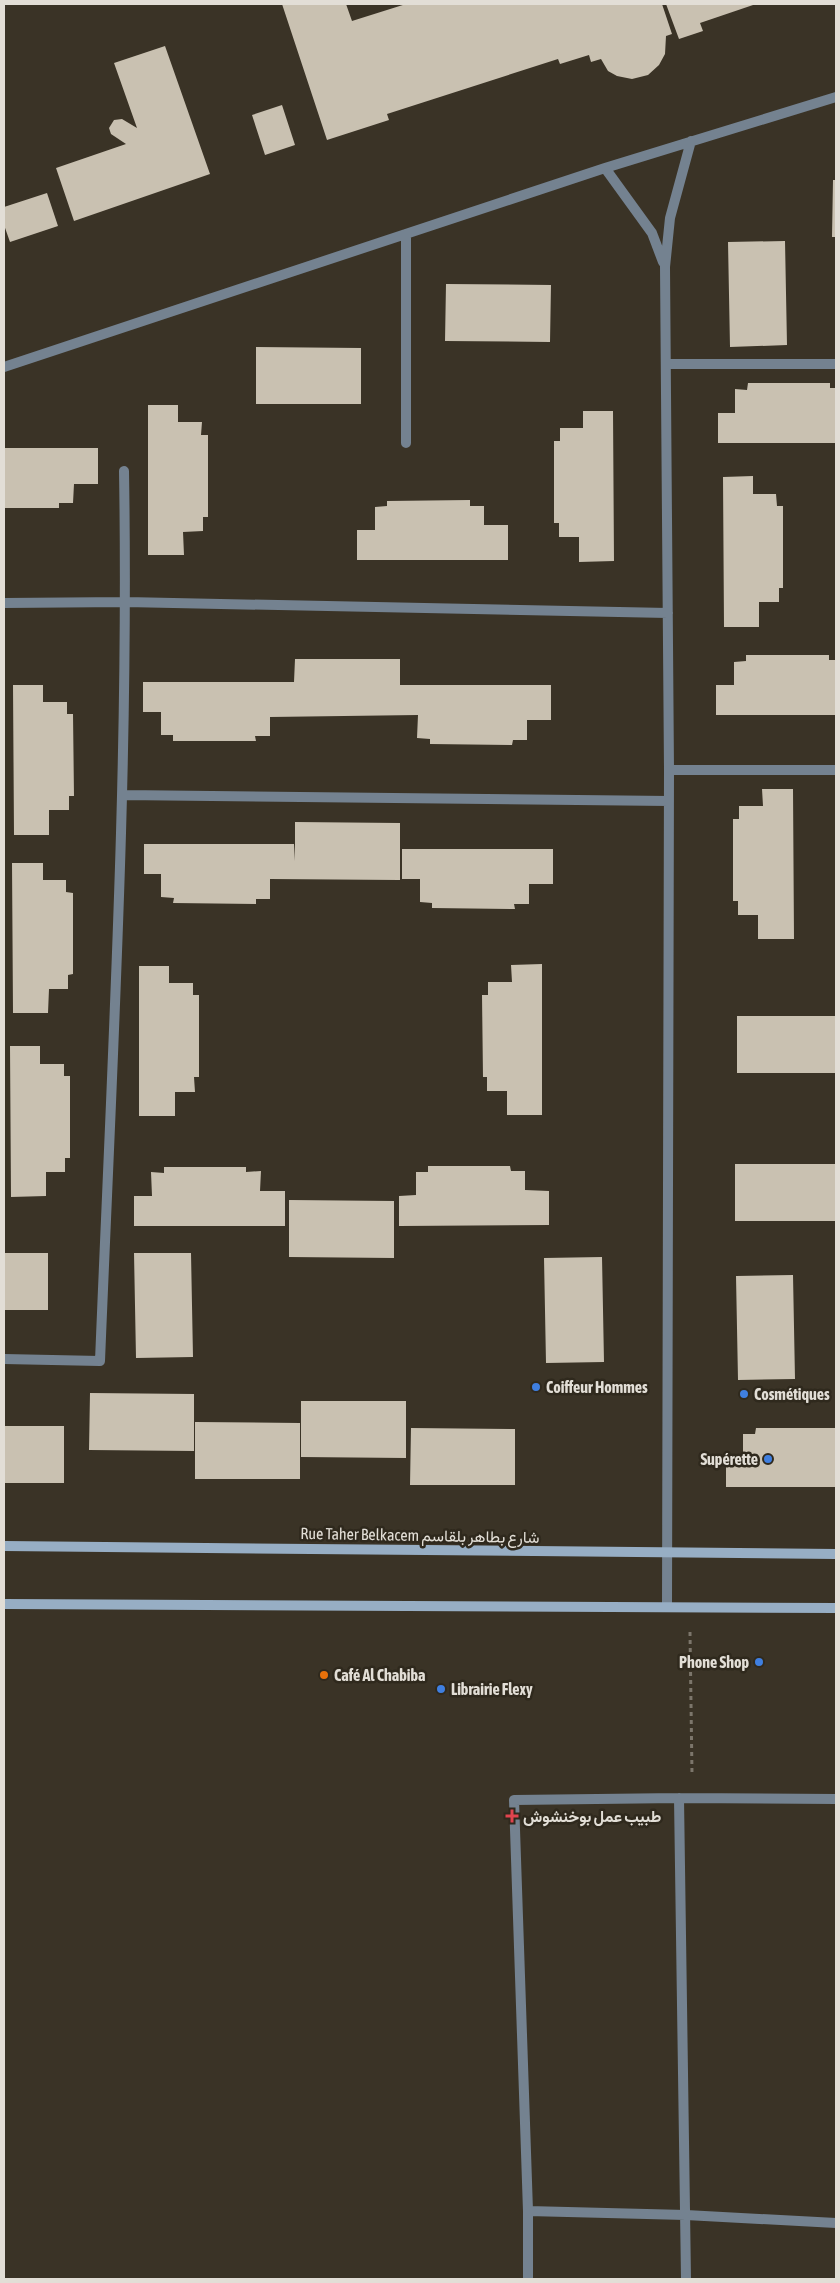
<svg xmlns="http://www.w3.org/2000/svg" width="840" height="2283" viewBox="0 0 840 2283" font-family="'Asap Condensed',Vazirmatn,sans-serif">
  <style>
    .building { fill: #c9c1b1 }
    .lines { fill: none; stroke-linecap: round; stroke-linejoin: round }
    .path { stroke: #7c766b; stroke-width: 3; stroke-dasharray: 4 4; stroke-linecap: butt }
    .minor { stroke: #748290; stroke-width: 10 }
    .secondary { stroke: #97aec4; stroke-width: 10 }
    .shop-dot { fill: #3f7fe0; stroke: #2f291d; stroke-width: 2 }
    .food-dot { fill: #e8710a; stroke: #2f291d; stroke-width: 2 }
    .health-dot { fill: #e0444e; stroke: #2f291d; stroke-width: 2 }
    .labels { text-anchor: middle; stroke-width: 5; stroke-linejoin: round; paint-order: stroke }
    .poi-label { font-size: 16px; font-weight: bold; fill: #e2ded6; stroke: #2f291d; text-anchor: start }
    .street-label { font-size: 16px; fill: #e2ded6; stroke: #2f291d }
  </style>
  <rect width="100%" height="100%" fill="#3a3326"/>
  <path class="building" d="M282,4H346L352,21L406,4H662L672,34L666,36L665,54L659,65L648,75L632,79L617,76L608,71L601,59L591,62L589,55L560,64L558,59L387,114L389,120L327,140Z
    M666,4H756L700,23L703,31L679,39Z
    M165,46L210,174L74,221L56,168L126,144L111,134L109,128L114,120L122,119L137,128L114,63Z
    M282,105L295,145L265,155L252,115Z
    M833,180H836V237H832Z
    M47,193L58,226L10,242L4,225V207Z
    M785,241L787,345L730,347L728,242Z
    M446,284L551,285L550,342L445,341Z
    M256,347L361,348V404H256Z
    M748,383H830V388H836V443H718V413H735V389L747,390Z
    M148,405H178V422H202L201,435H208V517H203V531L183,532L184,555H148Z
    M583,411H613L614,561L579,562V537H559V523H554V441H560V428H583Z
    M4,448H98V484H74L73,503H59V508H4Z
    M753,476V494H776L777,506H783V588H779V602H759V627H724L723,477Z
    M470,500V506H484V525H508V560H357V530H375V507L387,506V501Z
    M746,655H829V660H836V715H716V685H734V662L746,661Z
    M295,659H400V685H551V720H527V740H513L512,745L430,744V739L417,738L418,715L270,717V736H255L256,741H173V735H161V712H143V682H294Z
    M13,685H43V702H67V714H73L74,796H69V810H49V835H14Z
    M762,789H793L794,939H758V915H738V901H733V819H739V806H763Z
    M295,822L400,823V880L270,879V899H256V904L173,903L174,898L161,897V874H144V844H294L295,861Z
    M402,849H553V884H529V904H514L515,909L432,908V903L420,902V879H402Z
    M12,863H43V880H66V892L73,893V974L68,975V989H49L48,1013H13Z
    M542,964V1115H507V1091H487V1077H483L482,995H488V982H512L511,965Z
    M139,966H169V983H193V995H199V1077H194L195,1092H175V1116H139Z
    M737,1016H836V1073H737Z
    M10,1046H40V1064H64V1076H70V1158H65V1172H46V1196L11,1197Z
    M735,1164H836V1221H735Z
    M428,1166H510L511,1171H525V1190L549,1191V1225L399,1226V1196L416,1195V1172H428Z
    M164,1167H246V1172L261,1171L260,1191H285V1226H134V1196H152L151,1172L164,1173Z
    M289,1200L394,1201V1258L289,1257Z
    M4,1253H48V1310H4Z
    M134,1253H191L193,1357L136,1358Z
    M602,1257L604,1362L546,1363L544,1258Z
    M793,1275L795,1379L738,1380L736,1276Z
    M90,1393L194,1394V1451L89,1450Z
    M301,1401H406V1458L301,1457Z
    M195,1422L300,1423V1479H195Z
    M4,1426H64V1483H4Z
    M411,1428L515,1429V1485H410Z
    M756,1428H836V1487H726V1457H743V1434H755Z"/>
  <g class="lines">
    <path class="path" d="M690,1632L692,1774"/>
    <path class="minor" d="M605,168L652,233L663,262
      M406,234V443
      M666,364H836
      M4,367L605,168L836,97
      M4,603L126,602L668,613
      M669,770H836
      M123,795L669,801
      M4,1359L100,1361C112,1064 129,768 124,471
      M667,1606L669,770L665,267L670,218L691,141
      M679,1798L686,2279
      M528,2211L686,2215L836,2223
      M528,2279V2211L514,1800L679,1798L836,1799"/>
    <path class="secondary" d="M4,1546L836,1554
      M4,1604L836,1608"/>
  </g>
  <g class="shop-dot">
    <circle cx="536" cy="1387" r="5"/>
    <circle cx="744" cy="1394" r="5"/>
    <circle cx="768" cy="1459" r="5"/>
    <circle cx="759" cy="1662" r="5"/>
    <circle cx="441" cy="1689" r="5"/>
  </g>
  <circle class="food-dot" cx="324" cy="1675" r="5"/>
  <path class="health-dot" d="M509.5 1808.5h5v5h5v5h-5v5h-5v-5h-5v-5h5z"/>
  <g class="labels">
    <g class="poi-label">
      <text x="546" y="1393">Coiffeur Hommes</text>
      <text x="754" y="1400">Cosmétiques</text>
      <text x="758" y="1465" text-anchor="end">Supérette</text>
      <text x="749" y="1668" text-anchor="end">Phone Shop</text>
      <text x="334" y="1681">Café Al Chabiba</text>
      <text x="451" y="1695">Librairie Flexy</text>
      <text x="523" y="1822">طبيب عمل بوخنشوش</text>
    </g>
    <g class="street-label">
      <text transform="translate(420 1535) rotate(1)" y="6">Rue Taher Belkacem شارع بطاهر بلقاسم</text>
    </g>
  </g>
  <rect width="840" height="2283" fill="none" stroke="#e2ded6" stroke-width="10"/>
</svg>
